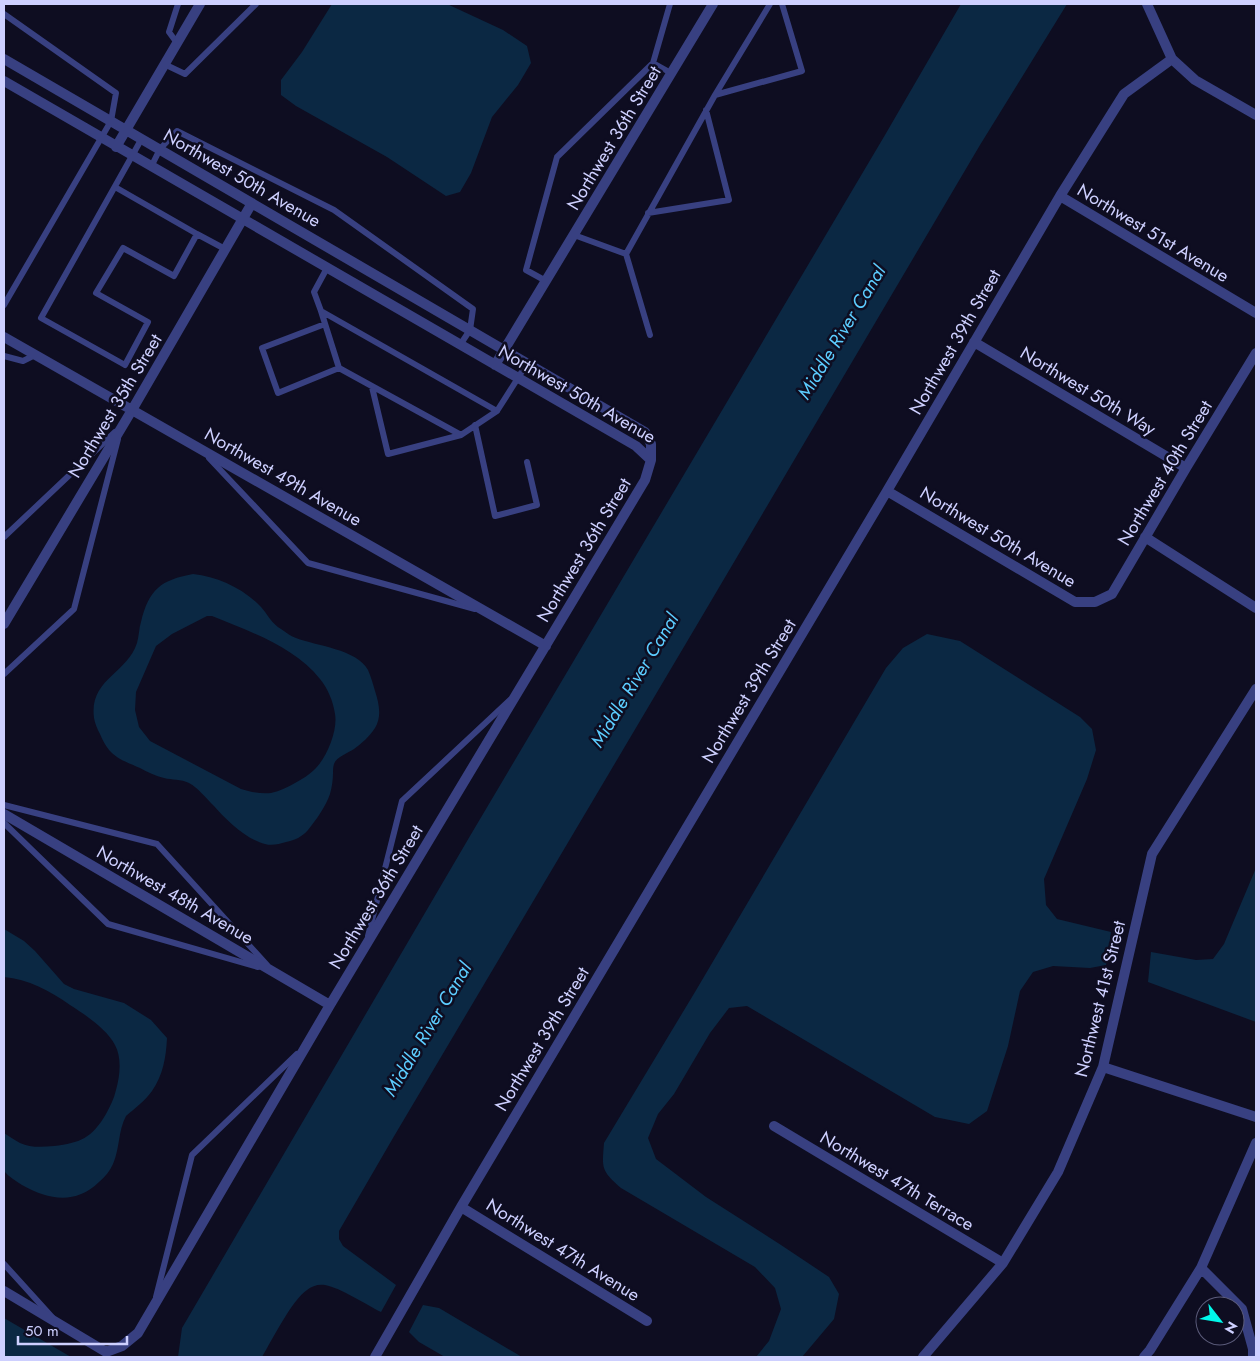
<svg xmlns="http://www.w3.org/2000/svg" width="1260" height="1361" viewBox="0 0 1260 1361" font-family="Jost,sans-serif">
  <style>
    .water { fill: #0b2843; fill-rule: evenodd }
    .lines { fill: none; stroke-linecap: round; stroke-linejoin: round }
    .service { stroke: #384081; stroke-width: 6 }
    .minor { stroke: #384081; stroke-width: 10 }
    .labels { text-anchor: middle; stroke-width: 5; stroke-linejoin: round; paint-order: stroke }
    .street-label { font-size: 18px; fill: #ced0ff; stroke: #0e0d21 }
    .water-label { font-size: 19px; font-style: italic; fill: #5ccdff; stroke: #0e0d21 }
  </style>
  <rect width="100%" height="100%" fill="#0e0d21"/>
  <path class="water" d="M332,4H447L503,30L527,46L531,63L518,85L492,117L471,173L460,192L446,196L387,157L296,106L281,95V80L302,52Z
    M961,4H1067L980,145L701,618L393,1138L339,1231V1239L343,1246L396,1285L381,1312C365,1304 341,1288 325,1285C318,1284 312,1286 307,1290C292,1300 272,1340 262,1357H178L182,1328L470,836L885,135Z
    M193,574C218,577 243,588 261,607C268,615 272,624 281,629C286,632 290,636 296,638C316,646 357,649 368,670C371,677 373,684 375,691C379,703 382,717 375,728C369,737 362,743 354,749C348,753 336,757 334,764C333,767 333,770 333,773C333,779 332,787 330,794C326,806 316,820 308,830C302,837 295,840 286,842C279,844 272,846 265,844C247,840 225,819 214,806C206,798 198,788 189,783C181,779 172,780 164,778C156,776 147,772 140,768C119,759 109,756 100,734C97,729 95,723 94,718C89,679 127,674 137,643C139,636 139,628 141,622C149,589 161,580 193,574ZM207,616H212C249,631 295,647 320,679C328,689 333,701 335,714C338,730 327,758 314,770C309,775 302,779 295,783C288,787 280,791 271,793C261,794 250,792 241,789L150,741L139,727L135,710L136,692L156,646L172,634Z
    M927,634L960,641L1080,717L1092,729L1096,750L1087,779L1044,879L1046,905L1057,919L1111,932L1106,965L1090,968L1053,966L1033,972L1020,991L1008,1046L987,1111L969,1124L935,1117L747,1006L729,1008L710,1033L674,1094L658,1114L648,1138L656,1159L706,1197L781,1245L829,1277L839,1294L834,1319L802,1357H756L769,1341L781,1309L775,1288L755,1267L621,1188C601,1170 602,1169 604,1143L695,992L886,668L903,648Z
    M1256,868V1022L1148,982L1151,952L1196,960L1213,959L1224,944Z
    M4,929L24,941L35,951L64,984L74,989L124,1003L151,1020L167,1038C166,1058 163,1075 152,1091C145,1101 135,1108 126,1116C118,1131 120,1148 113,1164C110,1171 105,1177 99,1182C75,1205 49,1200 22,1185C16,1181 9,1177 4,1171V1133C9,1136 14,1140 20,1143C30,1148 43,1147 54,1146C80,1143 92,1138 106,1114C110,1106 114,1099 116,1090C120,1076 122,1058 115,1045C107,1029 84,1014 70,1005C50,991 28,979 4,977Z
    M423,1305L439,1308L522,1357H445L419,1342L409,1332Z
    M4,1318L71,1357H4Z"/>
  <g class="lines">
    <path class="service" d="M670,4L653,63L671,73
      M4,14L116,93L111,121L4,305
      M177,43L169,32L178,4
      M164,64L185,74L256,4
      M715,95L770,4
      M151,167L160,149L177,131L334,210L473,309L470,330L460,345
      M115,187L197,234L174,276L123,248L96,293L148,322L125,365L41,318L132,156L142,138
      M648,213L729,200L706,110
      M197,234L225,249
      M574,235L626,254
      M327,268L314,292L321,311L497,411L518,378L527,363
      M546,281L526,270L557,157L653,63
      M321,311L339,368L461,435L497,411
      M325,324L262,348L278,393L339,368
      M650,335L626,254L715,95L802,71L782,4
      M4,356L23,361L35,355
      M372,387L388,454L461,435
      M475,425L495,516L537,505L527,462
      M209,458L308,563L475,609
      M4,537L115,432
      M4,674L74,609L118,439
      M4,805L157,844L267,965
      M4,823L108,924L258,967
      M368,936L402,801L510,700
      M4,1264L52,1317
      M156,1297L192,1155L297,1054"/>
    <path class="minor" d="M1147,4L1172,59L1195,80L1256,115
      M4,59L645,432L651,444V460L645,480L330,1005L138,1333L122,1346L106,1352L4,1291
      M4,81L636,446L651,460
      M116,147L200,4
      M1060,196L1256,313
      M4,337L546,646
      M974,342L1186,468
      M495,365L713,4
      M887,491L1075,602H1095L1112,594L1186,468L1256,353
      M1145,537L1256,608
      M4,624L132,410L252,203
      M4,814L330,1005
      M1103,1067L1256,1117
      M774,1126L1003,1263
      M461,1207L647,1321
      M1201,1268L1242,1309L1253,1349V1357
      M375,1357L461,1207L887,491L1060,196L1124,94L1172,59
      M923,1357L1003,1263L1058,1172L1103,1067L1152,854L1256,689
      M1144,1357L1150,1350L1201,1268L1256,1143"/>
  </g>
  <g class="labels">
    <g class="street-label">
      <text transform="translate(614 138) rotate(-59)" y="6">Northwest 36th Street</text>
      <text transform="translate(242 178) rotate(30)" y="6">Northwest 50th Avenue</text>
      <text transform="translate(1153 233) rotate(31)" y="6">Northwest 51st Avenue</text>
      <text transform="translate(955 342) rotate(-60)" y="6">Northwest 39th Street</text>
      <text transform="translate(1088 391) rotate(31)" y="6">Northwest 50th Way</text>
      <text transform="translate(577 394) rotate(30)" y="6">Northwest 50th Avenue</text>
      <text transform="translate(115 406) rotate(-59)" y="6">Northwest 35th Street</text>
      <text transform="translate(1165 473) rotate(-59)" y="6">Northwest 40th Street</text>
      <text transform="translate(283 477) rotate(30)" y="6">Northwest 49th Avenue</text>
      <text transform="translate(998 537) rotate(31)" y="6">Northwest 50th Avenue</text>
      <text transform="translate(584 550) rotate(-59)" y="6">Northwest 36th Street</text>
      <text transform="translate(749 691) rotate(-59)" y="6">Northwest 39th Street</text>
      <text transform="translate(175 895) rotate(30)" y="6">Northwest 48th Avenue</text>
      <text transform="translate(376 897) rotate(-59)" y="6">Northwest 36th Street</text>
      <text transform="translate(1100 999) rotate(-76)" y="6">Northwest 41st Street</text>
      <text transform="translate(542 1039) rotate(-59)" y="6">Northwest 39th Street</text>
      <text transform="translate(897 1181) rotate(31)" y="6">Northwest 47th Terrace</text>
      <text transform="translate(563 1250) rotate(32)" y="6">Northwest 47th Avenue</text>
    </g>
    <g class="water-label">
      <text transform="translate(841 332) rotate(-59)" y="7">Middle River Canal</text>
      <text transform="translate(634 680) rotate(-59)" y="7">Middle River Canal</text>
      <text transform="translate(427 1029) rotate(-59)" y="7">Middle River Canal</text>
    </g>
  </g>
  <rect width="1260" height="1361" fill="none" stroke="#ced0ff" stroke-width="10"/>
  <g transform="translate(1220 1321) rotate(121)"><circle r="24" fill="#0e0d21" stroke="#5b5b7a"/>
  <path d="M0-4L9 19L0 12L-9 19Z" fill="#00f9eb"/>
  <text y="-8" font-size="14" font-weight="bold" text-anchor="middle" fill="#ced0ff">N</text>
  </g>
  <path d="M18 1336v8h109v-8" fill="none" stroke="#ced0ff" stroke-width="2.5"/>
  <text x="25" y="1336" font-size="15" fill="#ced0ff" stroke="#0e0d21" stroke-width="4" paint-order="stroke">50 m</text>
</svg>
